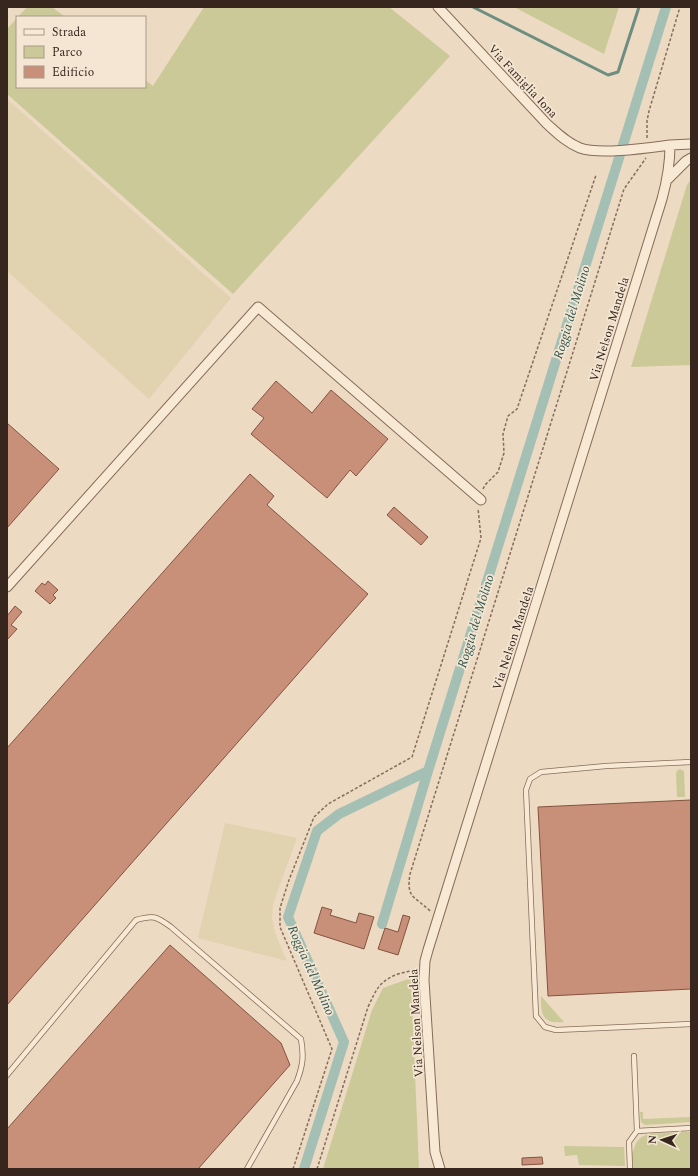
<svg xmlns="http://www.w3.org/2000/svg" width="698" height="1176" viewBox="0 0 698 1176" font-family="Spectral,serif">
  <style>
    .farmland { fill: #e2d3b0 }
    .green { fill: #cac997 }
    .lines { fill: none; stroke-linecap: round; stroke-linejoin: round }
    .stream { stroke: #6c8d80; stroke-width: 3 }
    .canal { stroke: #a4bfb4; stroke-width: 10 }
    .building { fill: #c99079; stroke: #845341 }
    .service-casing { stroke: #866c5a; stroke-width: 6 }
    .minor-casing { stroke: #866c5a; stroke-width: 11 }
    .path { stroke: #866c5a; stroke-width: 1.5; stroke-dasharray: 3 2; stroke-linecap: butt }
    .service { stroke: #f8e9d5; stroke-width: 4.5 }
    .minor { stroke: #f8e9d5; stroke-width: 9 }
    .labels { text-anchor: middle; stroke-width: 3.5; stroke-linejoin: round; paint-order: stroke }
    .street-label { font-size: 12px; fill: #36261e; stroke: #f4e6d2 }
    .water-label { font-size: 13px; font-style: italic; fill: #2d554e; stroke: #f4e6d2 }
  </style>
  <rect width="100%" height="100%" fill="#ecdac2"/>
  <path class="farmland" d="M7,99L231,298L149,399L7,271Z
    M225,823L297,838L273,904L272,918L275,933L287,961L198,938Z"/>
  <path class="green" d="M27,7H52L65,17H18Z
    M204,7H389L450,56L233,294L7,94V29L17,18V87H145V80L153,86Z
    M514,7H619L604,54Z
    M691,179V365L631,367L687,185Z
    M680,769L684,771L685,797H677L676,773L678,770Z
    M411,978L419,1169H323L372,1010L383,988Z
    M541,996L564,1022C542,1024 541,1015 541,996Z
    M640,1112H643V1119L691,1117V1122L645,1125L641,1122Z
    M686,1132H691V1169H632V1154L636,1143L640,1138L648,1134Z
    M564,1146L624,1147L625,1166L579,1165L577,1155L565,1156Z"/>
  <g class="lines">
    <path class="stream" d="M473,7L608,75L618,72L639,7"/>
    <path class="canal" d="M382,924L428,771
      M304,1169L344,1042L288,917L317,831L339,814L428,771L666,7"/>
  </g>
  <path class="building" d="M276,381L312,413L331,390L388,439L356,476L350,470L327,498L251,434L264,418L252,409Z
    M7,423L59,469L7,528Z
    M250,474L274,496L267,505L368,594L7,1005V748Z
    M394,507L428,537L421,545L387,515Z
    M48,581L58,590L53,595L56,598L50,604L35,591L42,583L45,585Z
    M15,606L22,612L11,625L17,629L7,640V616Z
    M691,800V989L548,996L538,807Z
    M322,907L332,910L330,915L356,923L359,913L374,917L364,949L314,933Z
    M403,915L410,917L398,955L378,949L385,928L398,932Z
    M170,945L281,1043L290,1065L198,1169H7V1129Z
    M542,1157L543,1164L522,1165V1158Z"/>
  <g class="lines">
    <defs>
      <path id="service" d="M691,762L606,766L541,772L530,779L526,790L536,1016L545,1027L556,1030L691,1024
        M7,1075L136,920C153,915 156,916 171,927L301,1039C304,1056 303,1065 297,1081L247,1169
        M637,1131L691,1128
        M630,1169L629,1142L637,1131L634,1056"/>
      <path id="minor" d="M438,7L547,124C557,133 567,143 580,148C600,155 647,148 670,145C670,164 667,181 662,199L428,950L425,961L424,980L435,1152L440,1169
        M670,145L691,144
        M668,179L686,161L691,158
        M7,587L258,307L481,500"/>
    </defs>
    <use href="#service" class="service-casing"/>
    <use href="#minor" class="minor-casing"/>
    <path class="path" d="M647,138V121L649,111L680,7
      M483,489L485,485L498,472L504,453L503,434L508,416L517,409L596,175
      M430,911C415,896 406,899 410,874L624,189L646,158
      M293,1169L332,1049L280,927V908L289,880L314,817L328,804L412,757L481,538L478,508
      M317,1169L368,1007C376,990 379,981 398,974C404,972 410,972 416,968"/>
    <use href="#service" class="service"/>
    <use href="#minor" class="minor"/>
  </g>
  <g class="labels">
    <g class="street-label">
      <text transform="translate(523 81) rotate(47)" y="4">Via Famiglia Iona</text>
      <text transform="translate(609 329) rotate(-73)" y="4">Via Nelson Mandela</text>
      <text transform="translate(513 638) rotate(-72)" y="4">Via Nelson Mandela</text>
      <text transform="translate(416 1023) rotate(-93)" y="4">Via Nelson Mandela</text>
    </g>
    <g class="water-label">
      <text transform="translate(571 312) rotate(-73)" y="5">Roggia del Molino</text>
      <text transform="translate(475 621) rotate(-73)" y="5">Roggia del Molino</text>
      <text transform="translate(312 970) rotate(66)" y="5">Roggia del Molino</text>
    </g>
  </g>
  <rect width="698" height="1176" fill="none" stroke="#36261e" stroke-width="16"/>
  <rect x="16" y="16" width="130" height="72" fill="#f4e6d2" stroke="#a8998a"/>
  <rect x="24" y="29" width="20" height="6" fill="#f8e9d5" stroke="#a8998a"/>
  <text x="52" y="36" font-size="12" fill="#36261e">Strada</text>
  <rect x="24" y="46" width="20" height="12" fill="#cac997" stroke="#a8998a"/>
  <text x="52" y="56" font-size="12" fill="#36261e">Parco</text>
  <rect x="24" y="66" width="20" height="12" fill="#c99079" stroke="#a8998a"/>
  <text x="52" y="76" font-size="12" fill="#36261e">Edificio</text>
  <g transform="translate(662 1140) rotate(273)" stroke="#f4e6d2" stroke-width="3" paint-order="stroke">
  <path d="M0-3L7 15L0 10L-7 15Z" fill="#36261e"/>
  <text y="-6" font-size="11" font-weight="bold" text-anchor="middle" fill="#36261e">N</text>
  </g>
</svg>
